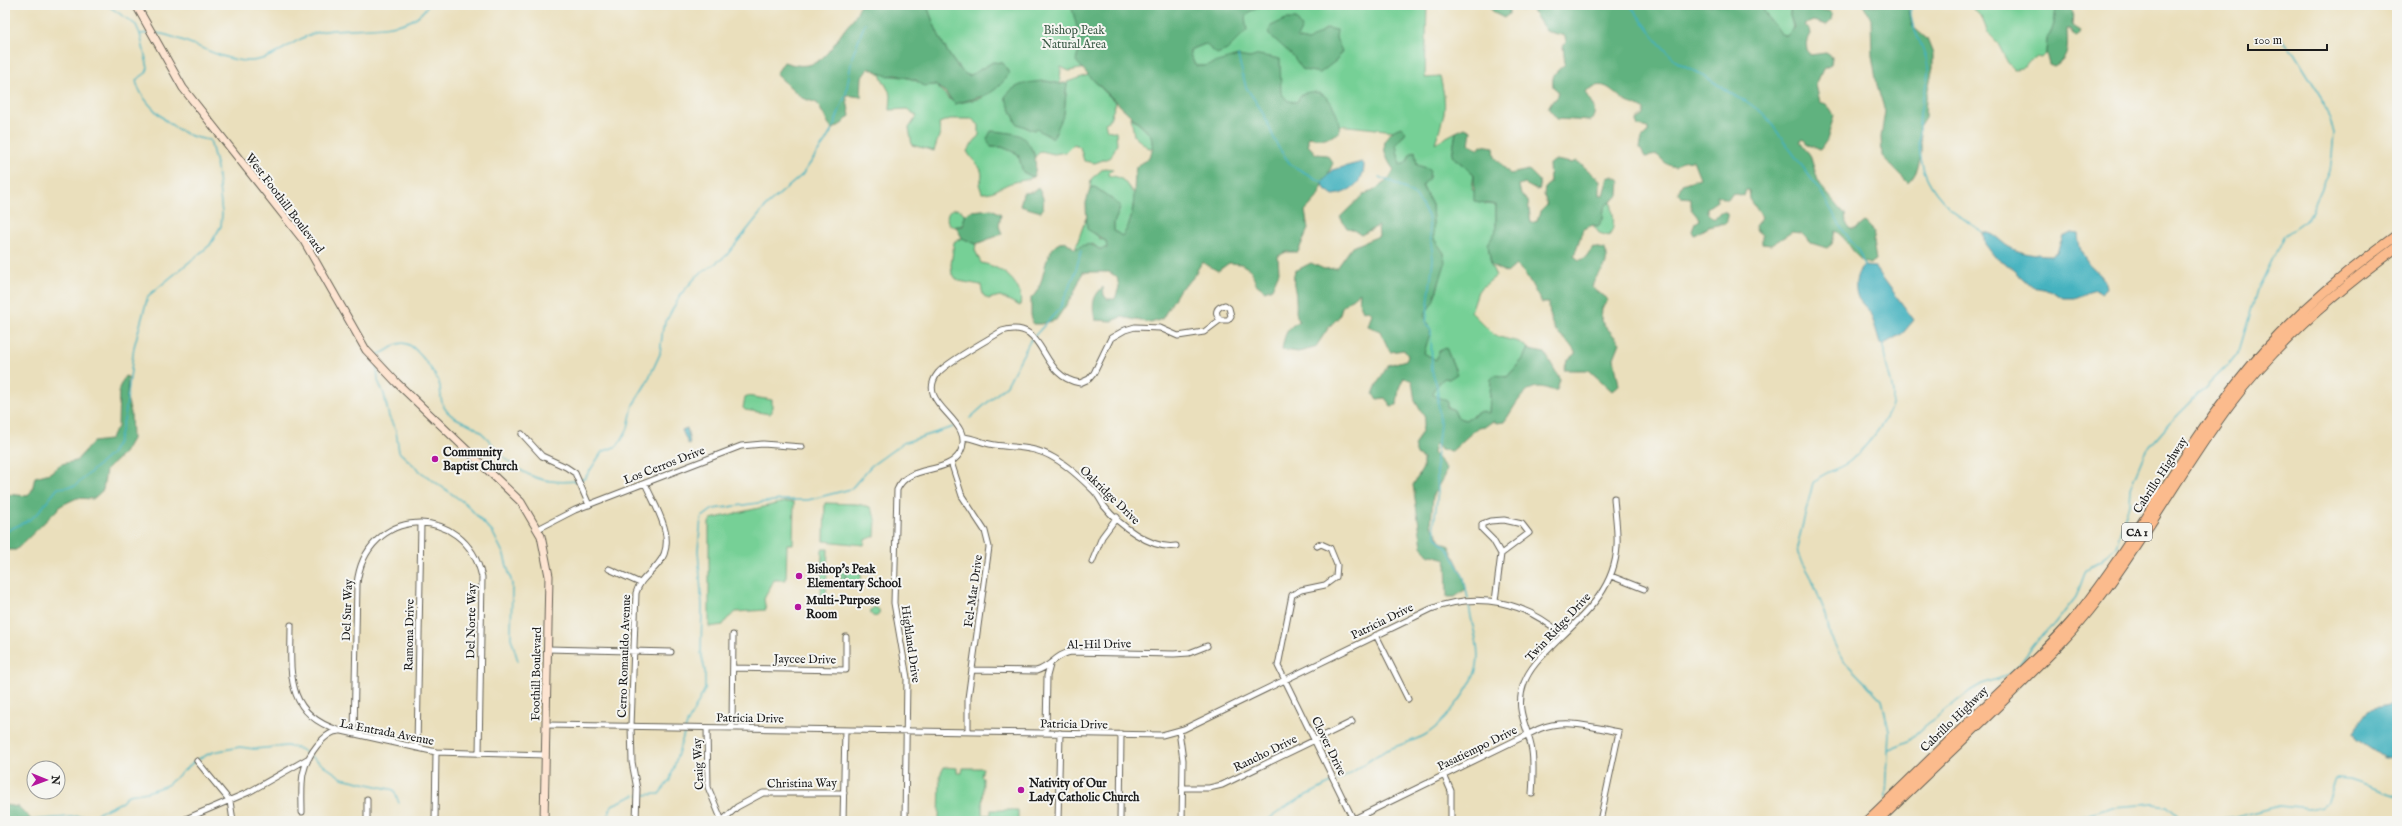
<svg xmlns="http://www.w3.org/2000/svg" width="2402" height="826" viewBox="0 0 2402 826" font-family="'IM FELL English',serif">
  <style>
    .green { fill: #76d096; stroke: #497659 }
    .forest { fill: #60b27f; stroke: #3e674e }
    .water { fill: #44b2bf; stroke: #30676e }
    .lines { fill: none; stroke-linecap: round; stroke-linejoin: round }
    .stream { stroke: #44b2bf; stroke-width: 1.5 }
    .street-casing { stroke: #646054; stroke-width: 7 }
    .secondary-casing { stroke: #646054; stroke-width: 9 }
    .highway-casing { stroke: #646054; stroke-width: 11 }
    .street { stroke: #fff; stroke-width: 5 }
    .secondary { stroke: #fde4d1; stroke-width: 7 }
    .highway { stroke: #fbbb8d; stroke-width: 9 }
    .poi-dot { fill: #b5179e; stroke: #f6f6f2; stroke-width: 1.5 }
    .labels { text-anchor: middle; stroke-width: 4; stroke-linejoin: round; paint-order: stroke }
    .shield { fill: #f6f6f2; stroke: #5d5d5c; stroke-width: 1 }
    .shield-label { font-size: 11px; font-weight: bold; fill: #1c1c1c }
    .park-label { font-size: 12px; fill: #3c5b47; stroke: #f6f6f2 }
    .street-label { font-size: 12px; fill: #1c1c1c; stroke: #f6f6f2 }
    .poi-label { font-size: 12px; font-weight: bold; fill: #1c1c1c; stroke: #f6f6f2; text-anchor: start }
  </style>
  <rect width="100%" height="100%" fill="#f6f6f2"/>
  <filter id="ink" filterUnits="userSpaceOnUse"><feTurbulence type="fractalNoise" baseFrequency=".025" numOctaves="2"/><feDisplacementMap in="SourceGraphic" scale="8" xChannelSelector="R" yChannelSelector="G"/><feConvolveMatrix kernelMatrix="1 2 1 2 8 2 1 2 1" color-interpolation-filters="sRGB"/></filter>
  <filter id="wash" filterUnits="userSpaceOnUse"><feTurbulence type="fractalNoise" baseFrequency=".012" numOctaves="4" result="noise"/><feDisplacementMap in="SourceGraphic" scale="16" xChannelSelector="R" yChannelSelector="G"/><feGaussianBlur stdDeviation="0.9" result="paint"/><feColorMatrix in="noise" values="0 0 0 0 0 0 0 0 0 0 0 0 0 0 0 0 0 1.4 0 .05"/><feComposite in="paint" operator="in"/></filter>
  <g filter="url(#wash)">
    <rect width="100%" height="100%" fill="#eadfbc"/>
    <path class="green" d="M927,5H1427L1425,78L1440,77C1448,109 1445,113 1435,143L1456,132L1452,156L1474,174L1472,189L1485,204L1496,205V231L1488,244L1491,265L1496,276L1478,291L1471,312L1495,336L1519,342L1528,348L1523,359L1507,377L1495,375L1491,379L1489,414L1481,411L1465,420L1457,417L1454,410C1445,406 1441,397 1432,396L1434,389L1444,378L1449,379L1455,369L1446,348L1436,360L1424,354L1426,324L1424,315C1438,298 1442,275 1444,253L1434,239L1432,205L1422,185L1429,178L1417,165L1415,152L1410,154L1406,163L1400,165L1396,145L1405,132L1203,111L1204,66H1196L1190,55V50L1205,44L1110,64L1069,71L1061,67L1060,84L1046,81L1005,97L1017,124L1034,130L1064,114L1067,82L1088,75L1116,103L1109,121L1105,123L1107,130L1116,132L1117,144L1111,157L1095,163L1084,161L1080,147L1074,144L1066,152L1054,154L1041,151L1035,157L1033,151L1008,134L998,131L991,147H1002L1018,154L1023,172L1033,177C1026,181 1022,180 1015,182C1003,184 995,194 982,193L979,184C988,168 973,164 967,151L979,135V125L972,119H950L939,123L940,133L934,151L912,145L909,128L917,116L907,109L890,110L891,95L879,73C896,79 907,73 924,86L935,85L955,104L982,98L993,62L969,76C951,67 933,25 927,5Z
      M1762,5H1791C1791,7 1790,9 1790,12C1789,21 1798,27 1787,36L1781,34C1774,22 1766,21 1762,5Z
      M1970,5H2034L2042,8L2045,5H2057C2054,16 2056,29 2047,38L2046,53L2041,58C2031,55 2031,62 2024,67C2022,68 2017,69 2014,69L2008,63L1997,42L1988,33L1982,18Z
      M1131,117L1151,135L1153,149L1147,147L1134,136Z
      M1104,168L1113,169L1109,173L1110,176C1125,176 1126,186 1135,195L1129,228L1122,236L1114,231V223L1121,206L1095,187L1090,188L1091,179Z
      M1611,200C1612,212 1617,226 1609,236L1599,233L1593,225L1598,226L1603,219L1604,207Z
      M947 218a9 9 0 1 1 18 0a9 9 0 1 1-18 0Z
      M1086,218V223L1100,239L1106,241L1107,248L1099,249L1093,244L1075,249Z
      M962,238L976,244L975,250L981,263C1001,266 1025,284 1020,306L1000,296L988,299L983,295L981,285L959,281L952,275L951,265L954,242Z
      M747,396L772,400V412L770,414L745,410L743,408L745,397Z
      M785,502H794L793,544H787L786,580H774L764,599L766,610L736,612L727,619L723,625L709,627V523L711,519Z
      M825,503L857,504L870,507L876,519L875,536L865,540L864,545L824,541Z
      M822,549H828L826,596H821Z
      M841,566H845V585H841Z
      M846,571L861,572V583L846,582Z
      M870.5 612a4.5 4.5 0 1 1 9 0a4.5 4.5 0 1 1-9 0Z
      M944,767L957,768V773H962L963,768H983L981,776L983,777L982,815H991V810H1018V821H939L940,775Z"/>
    <path class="forest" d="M860,5H927C933,24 951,68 969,76L993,62L1003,63L1009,73C994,98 980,96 955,104L945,92L935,85L924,86L916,80L896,75L887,76L869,68L862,77L861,97L846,95L850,116L843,123L832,130L817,103L802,98L776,74L784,62C819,74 827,53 845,29C852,20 856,16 860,5Z
      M1071,5H1266L1251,11L1245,17L1247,30L1227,50L1217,54L1205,44L1190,50V55L1196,66H1204L1238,56L1250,58L1259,55L1280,59L1281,93L1288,101L1297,102L1302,94C1328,84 1338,111 1340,131C1330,140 1320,139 1308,137V145L1316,154L1327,155L1333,163L1317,198L1305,211L1308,229L1298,252H1286L1278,256L1279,272L1272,288L1265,291L1256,284L1251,270L1241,264L1229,263L1218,271L1202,262L1192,279L1180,289L1162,319L1151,323L1121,317L1112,321L1095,320C1092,305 1092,297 1103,287L1104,295L1107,299H1115L1119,287L1117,277L1109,272H1083L1073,295L1056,320L1041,324H1033L1031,315V298C1049,284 1039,247 1065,241L1075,249C1085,244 1090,242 1099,249L1107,248L1106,241L1087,229L1086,203L1090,188L1095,187L1121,206L1114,223V231L1122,236C1138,216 1132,190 1136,167C1151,156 1155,155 1151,135L1088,75L1076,61L1081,42Z
      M1489,5H1509V14L1504,18L1494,13Z
      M1511,5H1762C1766,21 1774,22 1781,34L1787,36L1794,27L1790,16L1791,5H1813L1821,10L1829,11L1832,14L1831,21L1827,25L1813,21L1804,25L1809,28L1810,34C1805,42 1805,47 1810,55L1826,53L1832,57L1831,65L1823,69L1816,85L1820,102L1826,104L1834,115L1827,140L1820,150L1807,144L1804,139L1800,141L1810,155L1819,184L1845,214L1846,223L1851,229H1856L1865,222L1875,232L1873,242L1876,260L1870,264C1854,261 1849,238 1835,231L1832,244L1827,248L1811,243L1801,233L1792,232L1771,245L1762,244V235L1756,230L1755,226L1762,217L1750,199L1749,190H1746L1744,196L1733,193L1728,200L1716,195L1717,201L1707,208V213L1714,219L1720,212H1726L1728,217L1726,223L1708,227L1694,235L1692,231L1695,223L1700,220L1691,209V198L1681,197L1678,193L1682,184L1700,178L1693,160L1682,161L1675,167L1668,165L1657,155L1645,157L1640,148L1642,138L1648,132V128L1638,126L1636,121L1644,115V110C1639,105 1633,105 1627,102C1612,93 1605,76 1585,92C1591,103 1599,109 1591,121L1557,119L1548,108L1552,101L1556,99L1558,91L1553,87C1551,74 1556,72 1565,64L1563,46L1566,42L1565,36L1546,31L1531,9L1521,10Z
      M1863,5H1908L1912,26L1927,39L1933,54V67L1926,99L1925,118L1918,129C1924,145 1922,170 1908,183L1882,156L1881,137L1885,111L1877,85L1872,55L1871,19Z
      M2056,5H2068L2073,12L2072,26L2080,31L2077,37L2073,35L2070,29H2067C2067,45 2071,58 2054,67L2049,65L2046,53L2047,38C2055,29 2055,16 2056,5Z
      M1286,19H1296L1302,28L1297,38L1308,41L1327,28L1337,30L1336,38L1342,51L1337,60L1320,73L1303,70L1293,56L1268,33L1271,26Z
      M1046,81L1060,84L1067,82L1064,114L1053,138L1036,129L1034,130L1017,124L1005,97C1015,83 1030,82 1046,81Z
      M1401,127L1406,132L1396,145L1400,165L1406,163L1410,154L1415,151L1417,165L1430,169L1429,178L1422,186L1432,205L1434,239L1444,253L1445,264L1433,302L1424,315L1431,330L1424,353L1436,360L1439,351L1446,348L1457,374L1449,379L1444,378L1434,389L1433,395L1447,401V407L1454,410L1457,417L1465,420L1481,411L1489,413L1491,379L1495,375L1507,377L1523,359L1528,348L1529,350L1545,353L1560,379L1557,390C1550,391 1546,387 1539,387C1522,387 1513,411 1504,422L1497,423L1493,421L1486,426L1478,427L1452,451L1441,450L1438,445L1435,444L1433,453L1446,468L1444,476L1433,495L1431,524L1442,542L1449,546L1464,578L1466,589L1455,597H1447L1446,559L1432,555L1429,556L1422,546L1413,485L1423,468V459L1417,455L1414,446L1422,431L1425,418L1415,401L1412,381L1404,377L1399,388L1397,405L1391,406L1385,398L1377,399L1373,395C1375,386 1383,374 1388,365L1406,360L1408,356L1404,350L1390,352L1380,331L1368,326L1372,313L1369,310L1363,311L1359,302L1360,292L1342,307L1339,317L1329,327L1315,348L1298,352L1282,350C1284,337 1286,327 1299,322C1294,308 1297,312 1296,300C1296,288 1291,282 1295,271L1311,263L1324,269L1337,268L1352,247L1379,236L1378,226L1361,235L1352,229L1347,228L1340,217L1364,194L1373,191L1388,180L1394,170C1382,154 1378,135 1401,127Z
      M1465,128L1471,131L1469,144L1478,149L1481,145L1494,147L1495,157L1510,174L1529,170L1539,180L1540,189L1536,190L1525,184L1519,186L1521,195L1528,201L1531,223L1537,221L1540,212L1547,205L1544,195L1545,187L1550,183L1549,164L1556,160L1571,163L1577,161L1600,180V195H1603L1608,178L1613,176L1620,180L1619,195L1604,207L1603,219L1598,226L1593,225L1583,229L1574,256L1579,260L1585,258L1593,247L1605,249C1610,275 1598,266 1592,287L1608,300L1602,308L1601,321L1620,343L1614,358L1619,385L1612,391L1589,370H1564L1567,360L1576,354C1563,329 1550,340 1549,303H1542C1532,288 1530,276 1516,265L1507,273L1491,265L1488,244L1496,231V205L1474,201V174L1452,156L1456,132Z
      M991,131C996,131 1014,133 1019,135C1032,142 1040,164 1033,177L1023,172L1018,154L1002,147H991L987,139Z
      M1038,188C1043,195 1046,204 1041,212L1020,206L1023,193L1033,192Z
      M992,209L1001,214L999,226L1002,234L976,244L962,238L956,226H963L964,215L971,211Z
      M125,376L128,377L127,398L131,413L132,439L124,453L106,470L103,490L93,499L77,498L62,505L16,550H5V494L28,496L32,490L35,477L50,473L61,464L76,461L93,442L109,440L118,427L119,388Z
      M5,805L19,807L31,819L5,821Z"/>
    <path class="water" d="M1362,162L1364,164C1365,181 1349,194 1333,195L1325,189L1322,182L1332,170Z
      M1983,232C1996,233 2000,242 2009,247C2022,254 2038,256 2052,256L2057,252L2063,237L2071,233L2078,234C2079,243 2080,251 2085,259C2091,268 2107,277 2107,288L2101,293L2094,290L2075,298H2063L2049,290L2032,287L2004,262L1995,257L1985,244Z
      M1864,266L1875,267L1914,320L1903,333L1884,344L1880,343C1877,333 1874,322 1870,313C1867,307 1861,304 1858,298C1854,289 1855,272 1864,266Z
      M687,428L690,443L688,444L682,430Z
      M2397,701V757L2384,758L2356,739L2353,732L2370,709L2388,705Z"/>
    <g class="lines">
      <path class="stream" d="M1630,5L1659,43L1677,62L1703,75L1738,98L1746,101L1765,115L1821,192L1842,229L1860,252L1864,266
        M1911,5C1908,29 1926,45 1928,68C1929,79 1924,90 1922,101C1911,168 1927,197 1983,232
        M156,33C187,37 215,59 246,61C273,63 293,37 319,32C346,27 386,31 410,21C417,18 424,11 428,5
        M140,34L150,33
        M1238,56L1246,87L1262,111L1278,147L1291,165L1322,182
        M1379,177L1397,184L1416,196L1428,216L1433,259L1426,324L1431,330L1432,371L1437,386L1440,424L1436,460L1438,491L1434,524L1436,536L1450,552L1464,578L1468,599
        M1884,344C1882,363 1894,380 1893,398C1892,418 1864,449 1850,461C1839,470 1823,471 1813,483L1797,547L1798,554L1810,575L1826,615L1830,635L1837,649L1843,660L1882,700L1889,731L1886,797
        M378,360L379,354C389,352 396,340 407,344C418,348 437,375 440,386C441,393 440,401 444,407C450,419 467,421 477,429C488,437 495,448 504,457C526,478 546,484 576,481
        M377,366L378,381L384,394L389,417L396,431L399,452L421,472L466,504L493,533L504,555L512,584L511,638L518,661
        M970,418L1007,385L1030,341L1060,308L1075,274L1081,251
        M580,480L585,478L602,452L617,446L622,439L628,428L633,405L647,382L660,354L663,327L681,294L697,276L726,256L767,205L802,175L825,142L832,130L846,94L852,57L865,23
        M5,532L29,520L38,513L58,488L75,486L111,454L118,442L125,416L134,347L148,296L210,245L221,226L222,214L217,168L210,140C203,139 196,138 189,135C171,128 139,100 136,80L146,73L148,68L140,34L136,25L107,5
        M1889,749L1909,741L1925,726L1970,691L1982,684L2007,676L2018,666L2044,632L2054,625L2076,597L2085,573L2091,566L2101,561L2116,546L2129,504L2130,488L2145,452L2170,423L2228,365L2239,351L2257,291L2284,236L2305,221L2313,208L2330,170L2332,156L2334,132L2322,98L2294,53L2282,40
        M198,759L213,752L240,747L254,749L287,746L300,749L342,778L394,790L399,803
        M1337,781C1353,773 1367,761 1383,752C1397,745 1412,742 1425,735C1444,724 1473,686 1477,666C1481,645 1470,623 1469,603
        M639,795L659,794L670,780L687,724L705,689V671L701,652L702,606L698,550L701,518L713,509L781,500H808L851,489L871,466L903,443L953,427
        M19,821L94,815L122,802L128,795L147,792L167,785L195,761
        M606,821L612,805L635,795
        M1266,821L1290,804L1333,782
        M2066,821L2113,807L2154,804L2167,806L2184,821
        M2211,821L2233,818L2279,806L2309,809L2322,806L2328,801L2336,779L2350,780L2397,796"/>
    </g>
  </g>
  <g filter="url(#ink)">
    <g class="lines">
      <defs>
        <path id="street" d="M522,434L542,456L566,467L575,473L589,505
          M963,437C975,438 984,444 995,445C1016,448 1034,446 1054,458C1068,466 1082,479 1094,491C1098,495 1101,501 1104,506C1118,524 1151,550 1176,546
          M951,462L962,496L985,531L989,547L968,698V732
          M1504,520L1522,524L1529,533L1501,554L1493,540L1482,529V524L1490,521Z
          M538,529L575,510L741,446L763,444L802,447
          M1317,546L1321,544L1330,548L1337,565L1336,577L1325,585L1301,590L1292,595L1278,666L1354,821
          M1092,562L1102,537L1117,517
          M609,569L640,583
          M1611,576L1644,589
          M1495,601L1501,554
          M291,625C291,671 284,713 338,730
          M1376,635L1408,699
          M547,649L671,652
          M733,668L846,670V637
          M972,670L1036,671C1051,667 1056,654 1071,652L1174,654L1189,653L1207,646
          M546,725L1162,735L1184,729L1431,609C1479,591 1525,602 1563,635
          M707,728L708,787L722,821L737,807L763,793H844
          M732,728L733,635
          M1179,731L1183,760L1182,821
          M1046,733L1047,676L1050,665
          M354,734L357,584C365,507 465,501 482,577L479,754
          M417,748L421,523
          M197,761L230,801L233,821
          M1444,775L1451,791V821
          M1182,788H1209L1222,785L1352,722
          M1532,794C1533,780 1534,765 1532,751C1528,725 1514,712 1524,683C1530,667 1543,655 1555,643C1584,615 1615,589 1617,546C1618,530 1615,514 1614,498
          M302,812C302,800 301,786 303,774C306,758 324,729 342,731L436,752L546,755
          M181,821L249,792L309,758
          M367,821V799
          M435,821L436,752
          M636,821L637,789L632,762L631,726L636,593C640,579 649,575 658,564C679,540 655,507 645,483
          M843,821L845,730
          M905,821L907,678L894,603L897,490C908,463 946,476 960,453C978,420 913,405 938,373C947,362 987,340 1002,331C1048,317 1037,377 1080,383L1089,379L1094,373L1111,338L1125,330L1135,327L1160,328L1178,336L1204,332L1220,320H1228L1231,316L1229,308L1225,305C1216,307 1214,313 1220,320
          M1058,821L1060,733
          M1120,821L1121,734
          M1350,821L1539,729C1565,718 1592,727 1619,732L1600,821"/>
        <path id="secondary" d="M136,5L183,88L304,241L366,350L397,383L521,502L541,536L549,576L544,821"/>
        <path id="highway" d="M1867,821C1909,781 1951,739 1993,699C2022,671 2053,645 2078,614C2137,540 2180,455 2239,381C2283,324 2339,277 2397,235
          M1878,821C1921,779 1965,738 2008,696C2038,666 2070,636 2096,602C2145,539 2182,468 2230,404C2276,343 2335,292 2397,247"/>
      </defs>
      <use href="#street" class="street-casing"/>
      <use href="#secondary" class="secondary-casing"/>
      <use href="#highway" class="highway-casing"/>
      <use href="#street" class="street"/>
      <use href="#secondary" class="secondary"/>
      <use href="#highway" class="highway"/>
    </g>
  </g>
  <g class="poi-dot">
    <circle cx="435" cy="459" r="4"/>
    <circle cx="799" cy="576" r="4"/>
    <circle cx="798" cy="607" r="4"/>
    <circle cx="1021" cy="790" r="4"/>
  </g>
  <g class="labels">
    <rect class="shield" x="2122" y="523" width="30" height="18" rx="3"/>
    <g class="shield-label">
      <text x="2137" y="536">CA 1</text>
    </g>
    <g class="park-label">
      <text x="1074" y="34">Bishop Peak<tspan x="1074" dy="14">Natural Area</tspan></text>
    </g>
    <g class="street-label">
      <text transform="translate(285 203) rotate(53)" y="4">West Foothill Boulevard</text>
      <text transform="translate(664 465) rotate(-21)" y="4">Los Cerros Drive</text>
      <text transform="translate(2160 475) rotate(-57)" y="4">Cabrillo Highway</text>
      <text transform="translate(1110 495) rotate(44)" y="4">Oakridge Drive</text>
      <text transform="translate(973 591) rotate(-82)" y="4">Fel-Mar Drive</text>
      <text transform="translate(347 610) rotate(-88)" y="4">Del Sur Way</text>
      <text transform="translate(471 621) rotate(-89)" y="4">Del Norte Way</text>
      <text transform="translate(1382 621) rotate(-26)" y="4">Patricia Drive</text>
      <text transform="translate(1558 627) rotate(-47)" y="4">Twin Ridge Drive</text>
      <text transform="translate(409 635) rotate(-89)" y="4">Ramona Drive</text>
      <text transform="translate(911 644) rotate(82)" y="4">Highland Drive</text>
      <text transform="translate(1099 644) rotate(-1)" y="4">Al-Hil Drive</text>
      <text transform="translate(624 656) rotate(-88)" y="4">Cerro Romauldo Avenue</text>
      <text transform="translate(805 659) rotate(1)" y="4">Jaycee Drive</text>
      <text transform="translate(536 674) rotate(-89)" y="4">Foothill Boulevard</text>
      <text transform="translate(750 718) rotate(1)" y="4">Patricia Drive</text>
      <text transform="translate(1954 719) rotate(-44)" y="4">Cabrillo Highway</text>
      <text transform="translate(1074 724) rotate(1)" y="4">Patricia Drive</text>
      <text transform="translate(387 732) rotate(11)" y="4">La Entrada Avenue</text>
      <text transform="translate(1329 746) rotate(64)" y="4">Clover Drive</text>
      <text transform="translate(1477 748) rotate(-26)" y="4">Pasatiempo Drive</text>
      <text transform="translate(1265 753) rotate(-26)" y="4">Rancho Drive</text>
      <text transform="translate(698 764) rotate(-93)" y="4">Craig Way</text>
      <text transform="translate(802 783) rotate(-1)" y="4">Christina Way</text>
    </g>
    <g class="poi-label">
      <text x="443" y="456">Community<tspan x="443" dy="14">Baptist Church</tspan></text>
      <text x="807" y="573">Bishop's Peak<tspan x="807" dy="14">Elementary School</tspan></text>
      <text x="806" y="604">Multi-Purpose<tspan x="806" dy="14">Room</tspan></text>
      <text x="1029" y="787">Nativity of Our<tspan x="1029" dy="14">Lady Catholic Church</tspan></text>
    </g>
  </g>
  <rect width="2402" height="826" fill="none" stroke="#f6f6f2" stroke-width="20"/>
  <g transform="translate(46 780) rotate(91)"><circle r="19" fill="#f6f6f2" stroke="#9f9f9c"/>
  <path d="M0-3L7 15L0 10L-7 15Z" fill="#b5179e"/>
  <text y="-6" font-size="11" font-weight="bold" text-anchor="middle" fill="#1c1c1c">N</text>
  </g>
  <path d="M2248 44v6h79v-6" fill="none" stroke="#1c1c1c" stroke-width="2"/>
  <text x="2254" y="44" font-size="12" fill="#1c1c1c" stroke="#f6f6f2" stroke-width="3" paint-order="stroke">100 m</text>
</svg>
